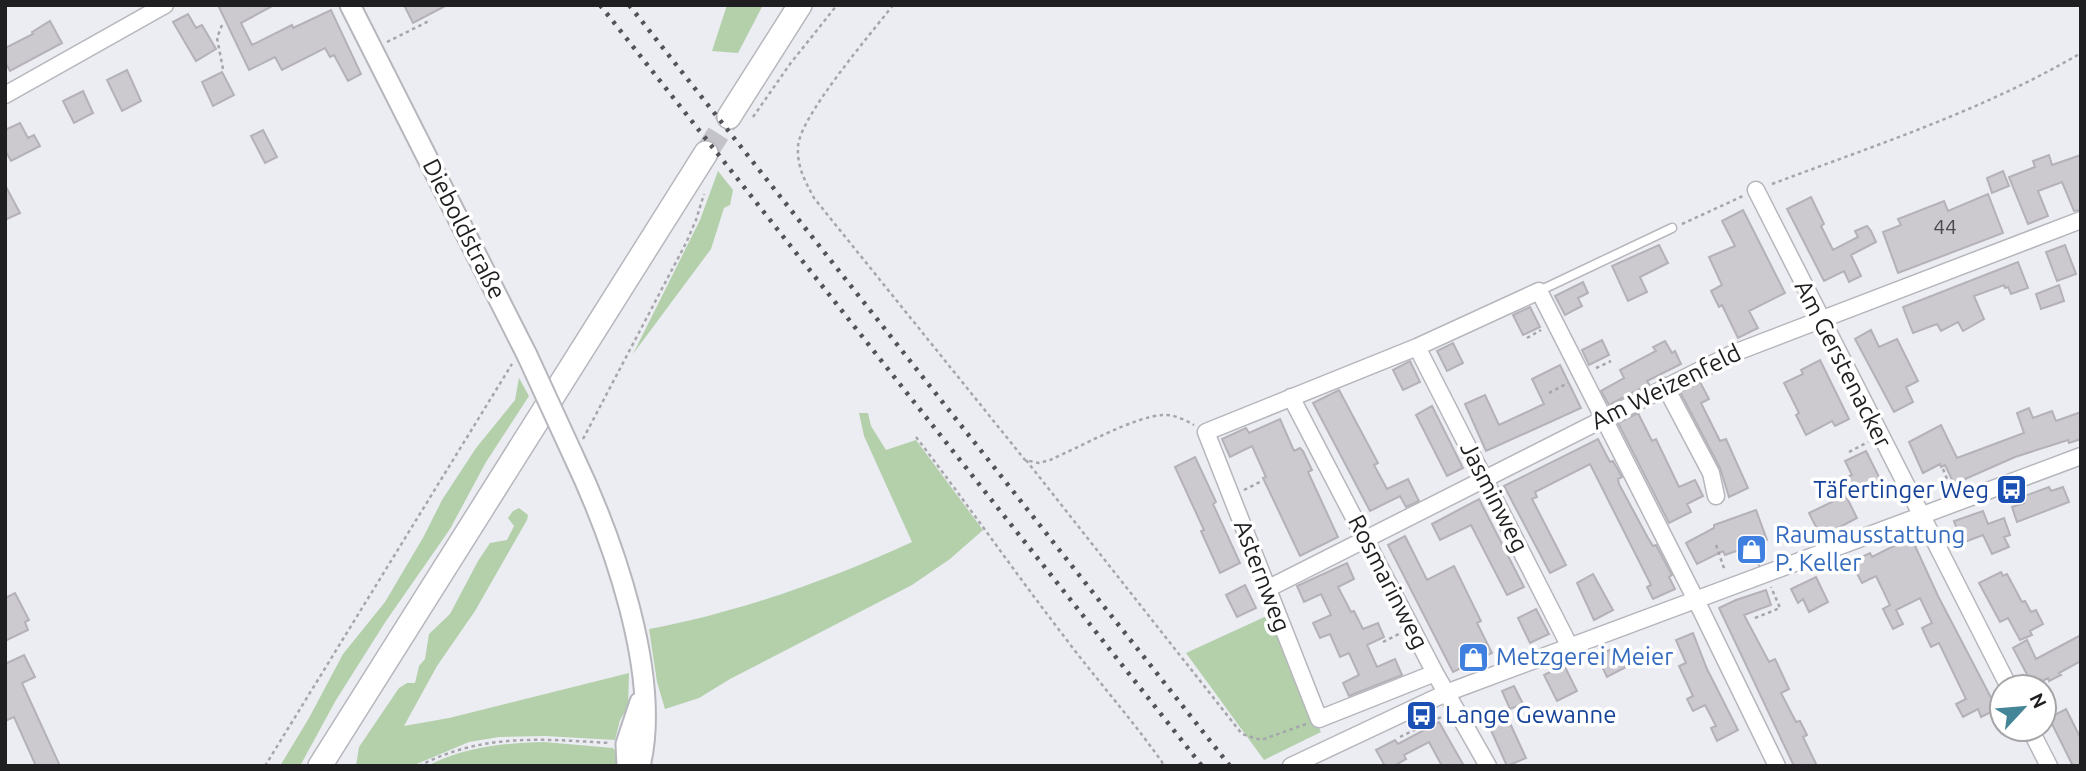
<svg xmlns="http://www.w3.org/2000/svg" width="2086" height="771" viewBox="0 0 2086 771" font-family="Ubuntu,sans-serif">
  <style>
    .green { fill: #b3d0ab }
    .building { fill: #ccc9cf; stroke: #b4b1b8; stroke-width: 2 }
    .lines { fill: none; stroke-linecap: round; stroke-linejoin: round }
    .secondary-tunnel { stroke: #c3c3c9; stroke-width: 23; stroke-dasharray: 23 11; stroke-linecap: butt }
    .service-casing { stroke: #b6b6bd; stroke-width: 11 }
    .minor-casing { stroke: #b6b6bd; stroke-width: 19 }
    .tertiary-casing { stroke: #b6b6bd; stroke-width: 23 }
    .secondary-casing { stroke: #b6b6bd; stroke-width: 26 }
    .path { stroke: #a5a5ab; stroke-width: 2.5; stroke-dasharray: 3.5 3.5; stroke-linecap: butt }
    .service { stroke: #fff; stroke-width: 8 }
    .minor { stroke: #fff; stroke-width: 16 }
    .tertiary { stroke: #fff; stroke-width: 19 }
    .secondary { stroke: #fff; stroke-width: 23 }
    .rail { stroke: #535357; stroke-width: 4.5; stroke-dasharray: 3.5 7; stroke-linecap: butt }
    .tertiary-bridge-casing { stroke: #b6b6bd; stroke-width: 23; stroke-linecap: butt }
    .tertiary-bridge { stroke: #fff; stroke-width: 19 }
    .labels { text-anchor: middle; stroke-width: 7; stroke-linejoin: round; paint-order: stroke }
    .number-label { font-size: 21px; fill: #4a4a4d }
    .street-label { font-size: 24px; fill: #1f1f22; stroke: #fff }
    .transit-label { font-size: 24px; fill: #164399; stroke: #fff; text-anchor: end }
    .shop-label { font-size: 24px; fill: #366cbe; stroke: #fff; text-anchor: start }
  </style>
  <rect width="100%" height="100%" fill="#ececf3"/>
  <path class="green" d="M727,5H763L738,53L712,51Z
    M718,171L733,190L730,205L724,208L711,249L633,354L700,220Z
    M519,378L529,396L486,462L450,529L386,621L336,700L300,766H280L309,718L343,654L385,602L424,536L442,500L476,448L515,400Z
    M859,413H868L871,426L886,450L916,440L983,530L950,559L912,585L730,679L699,698L665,709L657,682L649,629C740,612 829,580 912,542L864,436Z
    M519,508L528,515L527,520L475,611L437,666L404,726L449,718L629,673L628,707L620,720L615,740L545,736L499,737L469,742L412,766H356L359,747L399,688L407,683H415L419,666L425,659L429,634L450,614L478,561L490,543L507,540L514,526L508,518L513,511Z
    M1271,614L1321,732L1264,760L1186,653Z
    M544,742L613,748L616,752V766H427C464,747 504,743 544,742Z"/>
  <path class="building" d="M218,5H274L241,23L252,45L292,25L293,28L331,10L361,74L348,81L334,55L330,57L325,48L282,70L275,57L249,70Z
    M404,5H447L413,23Z
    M188,14L196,28L202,25L216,49L196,61L173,22Z
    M50,21L62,43L10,71L5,62V48L33,34L32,32Z
    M127,70L141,101L122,111L107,80Z
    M222,72L234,95L213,106L202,82Z
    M83,91L93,113L74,123L63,101Z
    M20,123L28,138L34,135L40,146L11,161L5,150V130Z
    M263,130L277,157L265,163L251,136Z
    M2049,155L2052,165L2081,155V210L2074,211L2062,182L2038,191L2048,216L2028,224L2009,177L2035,167L2033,161Z
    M2003,171L2009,186L1992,193L1987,178Z
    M5,185L20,213L5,220Z
    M1988,194L2003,233L1898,273L1883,232L1901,225L1898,219L1944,201L1948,211Z
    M1811,197L1824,224L1821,226L1833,250L1858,237L1855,231L1867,226L1871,231L1876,242L1851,255L1861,276L1849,282L1844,271L1824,281L1787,209Z
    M1743,210L1785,293L1749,311L1758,328L1738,338L1722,305L1719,307L1711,291L1722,285L1709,257L1735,246L1722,221Z
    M1659,245L1668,263L1640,277L1647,292L1628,301L1612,266Z
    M2065,245L2076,274L2057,281L2046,252Z
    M2018,262L2028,288L2011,294L2008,287L2005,288L2004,285L1974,296L1984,319L1963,331L1958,322L1941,331L1937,324L1913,333L1903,307Z
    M1583,282L1588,293L1578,298L1582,306L1565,315L1555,296Z
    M2059,285L2064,301L2041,309L2036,294Z
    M1530,307L1540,327L1523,335L1513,315Z
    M1871,330L1879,347L1897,339L1918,381L1906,387L1913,402L1894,412L1855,339Z
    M1602,340L1609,355L1589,365L1582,350Z
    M1665,341L1672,353L1675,351L1681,364L1647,381L1649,384L1609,405L1601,391L1624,378L1620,370L1656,351L1653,347Z
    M1453,343L1463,363L1447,371L1437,351Z
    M1820,360L1849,419L1835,426L1832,421L1806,435L1796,415L1799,413L1784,383L1803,374L1801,370Z
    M1410,361L1420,382L1403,390L1393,370Z
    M1560,365L1581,408L1486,451L1465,404L1485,395L1499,425L1544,404L1532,379Z
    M1700,382L1709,399L1701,403L1720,441L1726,439L1748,488L1729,497L1720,468L1680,392Z
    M1339,390L1378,463L1374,465L1387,489L1408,479L1419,501L1406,507L1400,496L1370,511L1313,403Z
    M1432,406L1463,468L1447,476L1416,415Z
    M2029,408L2033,418L2052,411L2056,421L2081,412V439L2069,443L2068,440L2015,457L1954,484L1945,465L1941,467L1940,464L1923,473L1909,442L1941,425L1957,458L2024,433L2017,413Z
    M1638,413L1652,441L1656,439L1679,487L1695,480L1703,496L1687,504L1691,512L1669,523L1618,423Z
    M1280,419L1294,451L1300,448L1303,451L1312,470L1308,472L1338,537L1300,556L1263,478L1266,477L1252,446L1230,457L1222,439L1246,428L1249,433Z
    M1598,439L1610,462L1613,461L1622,477L1618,479L1619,484L1648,538L1653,546L1656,545L1672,575L1669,577L1675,589L1653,599L1647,587L1651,585L1590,464L1535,492L1537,497L1532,499L1566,565L1550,573L1504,486Z
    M1866,451L1880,479L1846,496L1857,518L1821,537L1809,513L1836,500L1829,486L1852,475L1845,461Z
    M1195,457L1216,502L1213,504L1240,563L1220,573L1201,531L1204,530L1175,467Z
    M2049,487L2051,491L2063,487L2069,502L2017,522L2012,507L2024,503L2022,497Z
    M1479,499L1524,587L1507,595L1471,525L1440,540L1432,524Z
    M1756,510L1767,540L1758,543L1759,565L1745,548L1725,555L1723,551L1697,564L1686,543L1714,528V525Z
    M1983,511L1988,524L2004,518L2010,535L2004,537L2009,547L1992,554L1983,535L1962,543L1954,521Z
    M1405,536L1427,580L1454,566L1481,621L1477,623L1492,653L1453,672L1388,545Z
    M1911,537L1938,596L1997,709L1981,717L1978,709L1963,717L1956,704L1966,699L1939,643L1931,647L1922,628L1932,623L1920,598L1896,610L1903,624L1893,629L1883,609L1890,605L1876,576L1862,583L1851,562L1870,553L1872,557Z
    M1347,563L1354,579L1338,587L1351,612L1354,611L1363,629L1378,623L1384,637L1367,645L1377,667L1395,659L1402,675L1349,696L1343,683L1359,675L1349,653L1340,657L1330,634L1320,638L1313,623L1331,615L1321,594L1304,602L1297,586Z
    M2001,572L2003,576L2007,574L2022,602L2025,601L2031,612L2036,610L2043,624L2030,631L2032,635L2020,640L2008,618L2000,622L1979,583Z
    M1593,574L1613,610L1594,620L1577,583Z
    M1816,577L1828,602L1809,612L1803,599L1798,603L1791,589Z
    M1245,585L1256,608L1237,617L1226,595Z
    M1766,590L1771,605L1744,615L1769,662L1775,659L1783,676L1789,689L1781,693L1796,722L1800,721L1807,735L1803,737L1817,766H1794L1719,608L1736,600Z
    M15,593L29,620L25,622L28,630L5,641V598Z
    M1536,609L1549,634L1530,643L1518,618Z
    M1693,633L1707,669L1738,730L1717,741L1711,728L1716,726L1705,705L1693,711L1687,699L1693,696L1679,666L1686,663L1676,640Z
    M2081,635V661L2059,673L2061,675L2049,681L2048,678L2033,686L2013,648L2027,640L2036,659Z
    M1616,647L1626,667L1607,677L1597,656Z
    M24,655L35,677L22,683L60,766H36L14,717L5,721V664Z
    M1564,665L1577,691L1557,701L1544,675Z
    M1514,686L1523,704L1510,709L1502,691Z
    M2066,709L2081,739V766H2073L2049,718Z
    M1508,719L1526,758L1507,766L1490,728Z
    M1439,722L1464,766H1442L1429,742L1404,755L1406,759L1394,766H1385L1376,750L1395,740L1398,744Z"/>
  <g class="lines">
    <path class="secondary-tunnel" d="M706,153L729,117"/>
    <defs>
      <path id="service" d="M1539,291L1672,228"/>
      <path id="minor" d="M5,95L165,5
        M1756,190L2009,687
        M1417,347L1570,647
        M1665,386L1711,473L1716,496
        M1291,397L1435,673L1488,766
        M1267,589L1734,353L2081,220
        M1435,673L1319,719L1206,432L1417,347L1539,291L1696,600L1777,766
        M2030,729L2049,766
        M1291,766L1446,693L2081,456"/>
      <path id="tertiary" d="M350,5L527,355
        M573,455C612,537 662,675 640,766
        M627,766L626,744L640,702"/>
      <path id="secondary" d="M729,117L800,5
        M320,766L706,153"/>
    </defs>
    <use href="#service" class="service-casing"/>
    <use href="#minor" class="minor-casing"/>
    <use href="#tertiary" class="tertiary-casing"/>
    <use href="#secondary" class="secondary-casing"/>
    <path class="path" d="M893,5C871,34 799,117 798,147C797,167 805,181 814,198L1025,460L1039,463L1050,460C1078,448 1135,416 1163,415C1174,414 1185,420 1194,425
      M222,25L217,38L223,69
      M387,42L431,20
      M753,117L790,64L837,5
      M1772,184C1876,145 1984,110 2081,53
      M1682,224L1743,196
      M1527,338L1541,330
      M1596,368L1611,361
      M1549,393L1568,383
      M916,437C966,502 1013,570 1063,635C1095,678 1131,718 1162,762L1163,766
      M583,439L686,243L696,220L704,194
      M1849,452L1868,442
      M1026,460L1242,734L1261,740L1306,724
      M1943,469L1951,489
      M1244,490L1260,482
      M1716,545L1725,571
      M1755,618L1780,608L1771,587
      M1383,642L1399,634
      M1483,725L1496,719
      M1400,737L1441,717
      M265,766L512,364
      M419,766C483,733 541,739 610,743"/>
    <use href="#service" class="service"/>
    <use href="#minor" class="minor"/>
    <use href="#tertiary" class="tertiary"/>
    <use href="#secondary" class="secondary"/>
    <path class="rail" d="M600,5L1202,766
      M629,5L1230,766"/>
    <defs>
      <path id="tertiary-bridge" d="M527,355L573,455"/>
    </defs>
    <use href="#tertiary-bridge" class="tertiary-bridge-casing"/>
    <use href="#tertiary-bridge" class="tertiary-bridge"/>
  </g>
  <defs>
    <symbol id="bus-square" viewBox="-11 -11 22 22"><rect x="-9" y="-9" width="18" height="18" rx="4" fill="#1a4fb4" stroke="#fff"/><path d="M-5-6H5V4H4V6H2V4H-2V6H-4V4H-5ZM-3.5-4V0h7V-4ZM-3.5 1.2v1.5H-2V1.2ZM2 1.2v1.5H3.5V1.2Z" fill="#fff"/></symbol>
    <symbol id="shop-square" viewBox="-11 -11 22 22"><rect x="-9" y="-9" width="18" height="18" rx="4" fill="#3f7fe0" stroke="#fff"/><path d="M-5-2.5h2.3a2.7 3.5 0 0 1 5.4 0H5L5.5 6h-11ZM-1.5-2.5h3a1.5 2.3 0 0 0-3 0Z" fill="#fff"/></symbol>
  </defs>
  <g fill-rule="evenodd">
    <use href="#bus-square" x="1994" y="472" width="35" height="35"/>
    <use href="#shop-square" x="1734" y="532" width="35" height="35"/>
    <use href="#shop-square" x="1456" y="640" width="35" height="35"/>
    <use href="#bus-square" x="1404" y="698" width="35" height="35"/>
  </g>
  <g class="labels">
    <g class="number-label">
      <text x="1945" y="234">44</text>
    </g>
    <g class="street-label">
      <text transform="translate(464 229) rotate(63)" y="8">Dieboldstraße</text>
      <text transform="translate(1843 364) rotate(63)" y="8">Am Gerstenacker</text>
      <text transform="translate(1666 387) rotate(-26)" y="8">Am Weizenfeld</text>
      <text transform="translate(1494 497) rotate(63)" y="8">Jasminweg</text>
      <text transform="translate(1262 576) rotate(69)" y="8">Asternweg</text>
      <text transform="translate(1388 582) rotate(63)" y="8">Rosmarinweg</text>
    </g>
    <g class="transit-label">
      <text x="1989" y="498">Täfertinger Weg</text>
      <text x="1445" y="723" text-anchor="start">Lange Gewanne</text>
    </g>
    <g class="shop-label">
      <text x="1775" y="543">Raumausstattung<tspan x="1775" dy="28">P. Keller</tspan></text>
      <text x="1496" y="665">Metzgerei Meier</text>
    </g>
  </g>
  <rect width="2086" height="771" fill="none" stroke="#1f1f22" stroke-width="14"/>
  <g transform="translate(2023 708) rotate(64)"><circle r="33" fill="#ffffff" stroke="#a5a5a7" stroke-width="2"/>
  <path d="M0-5L12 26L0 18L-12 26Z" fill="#448697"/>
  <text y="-10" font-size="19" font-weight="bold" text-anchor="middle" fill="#1f1f22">N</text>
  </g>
</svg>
